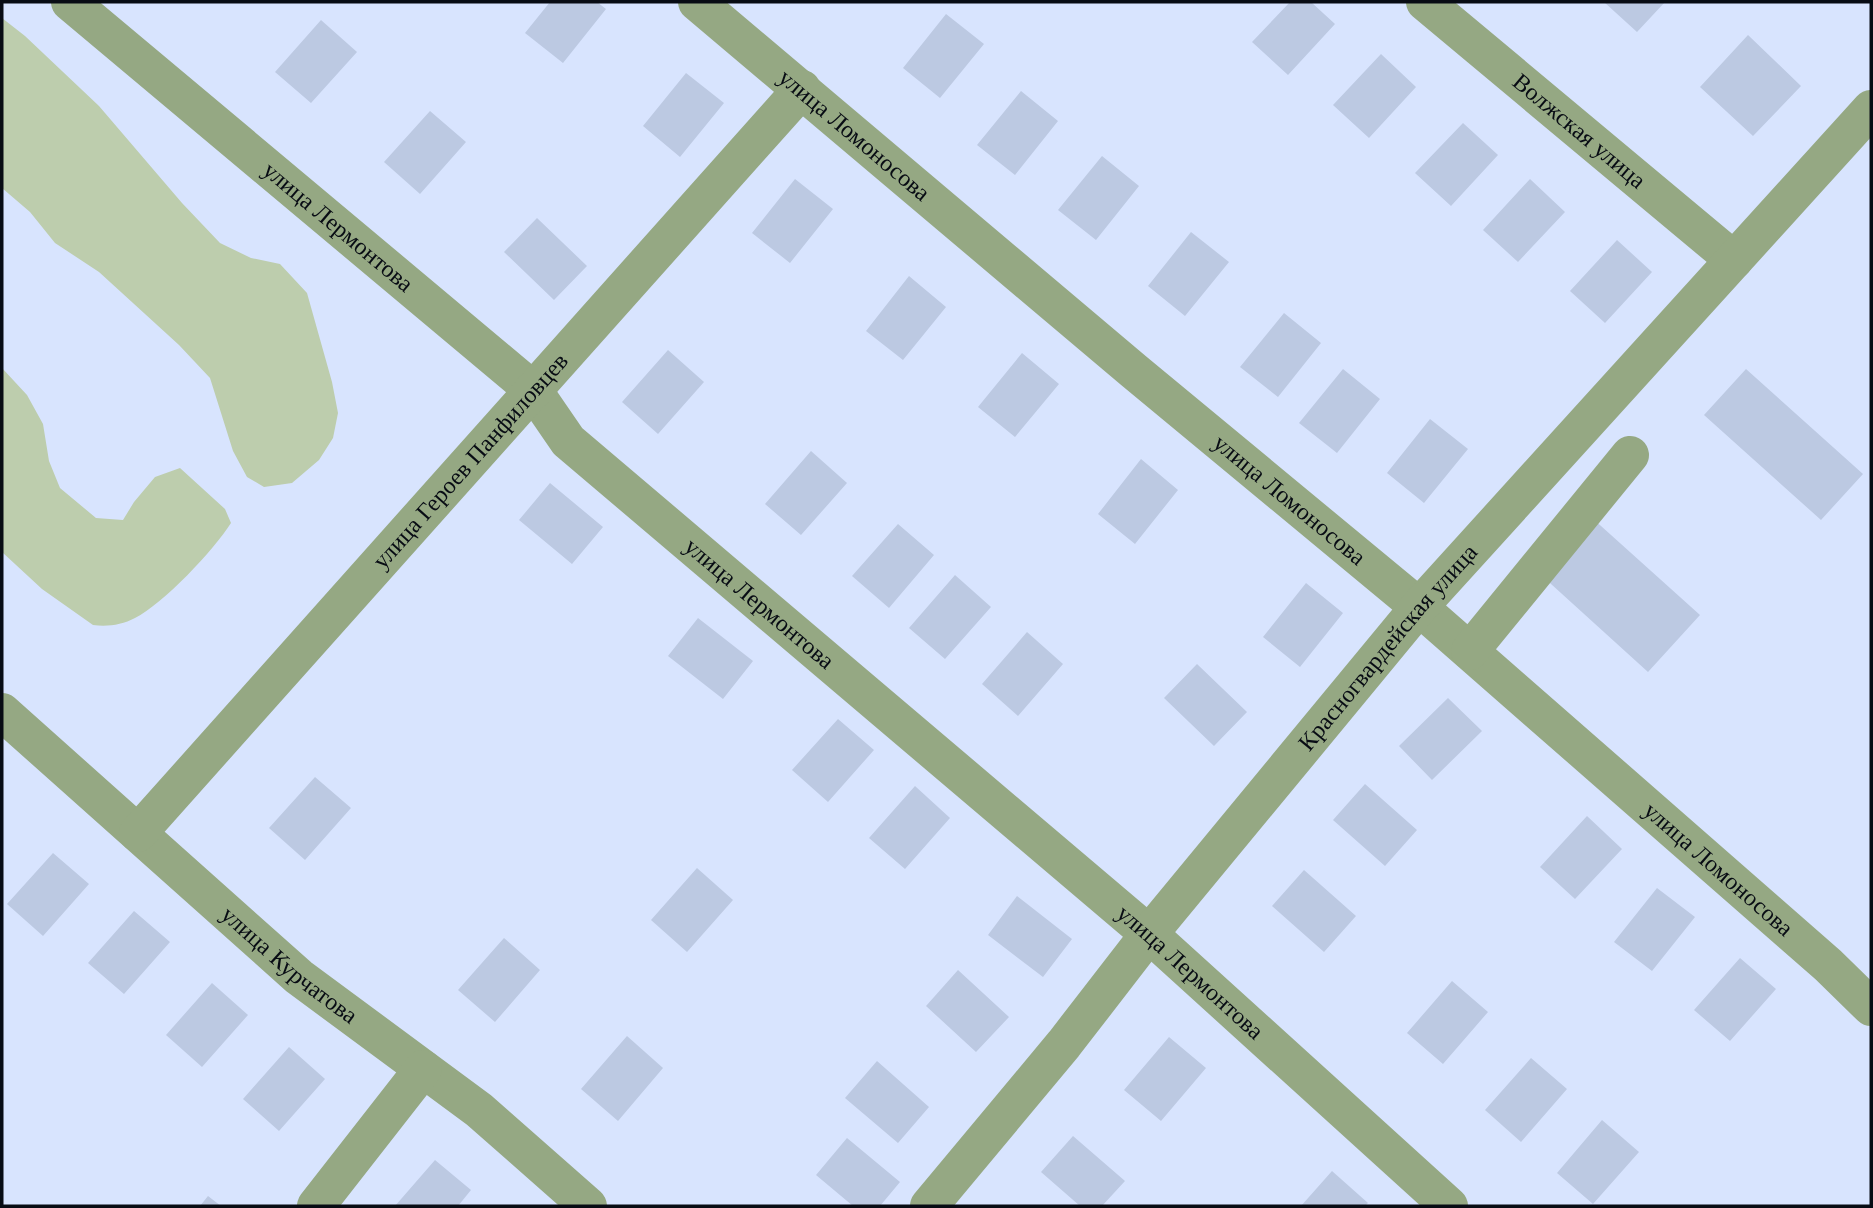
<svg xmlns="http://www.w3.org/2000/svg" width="1873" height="1208" viewBox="0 0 1873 1208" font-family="'Times New Roman',serif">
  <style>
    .green { fill: #bdcdad }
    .building { fill: #bcc9e2 }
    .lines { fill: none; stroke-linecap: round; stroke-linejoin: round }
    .minor { stroke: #95a883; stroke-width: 38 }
    .labels { text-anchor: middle; stroke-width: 6; stroke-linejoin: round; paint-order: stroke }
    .street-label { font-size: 24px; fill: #080c14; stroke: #fff }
  </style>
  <rect width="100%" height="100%" fill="#d8e4fe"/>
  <path class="green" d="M2,18L25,36L99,106L182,203L220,243L251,258L280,264L307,293L332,382L338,413L333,438L319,460L292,483L264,487L247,477L233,451L210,378L179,345L99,272L55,243L30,212L2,188Z
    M2,368L27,395L43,424L49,461L60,488L96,518L123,520L134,502L155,477L180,468L225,509L231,523C214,550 163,604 135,618C122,625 107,627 93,625L42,589L2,552Z"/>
  <path class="building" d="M550,2H597L606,9L563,63L525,33Z
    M1290,2H1311L1335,24L1288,75L1252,42Z
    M1604,2H1665L1637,32Z
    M946,14L984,44L940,98L903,68Z
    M321,20L357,52L311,103L275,72Z
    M1748,35L1801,86L1753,136L1700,87Z
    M1381,54L1416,87L1369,138L1333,105Z
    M686,73L724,103L680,157L643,126Z
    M1021,91L1058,121L1015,175L977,145Z
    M430,111L466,142L420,194L384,162Z
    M1463,123L1498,155L1451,206L1415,173Z
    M1102,156L1139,186L1096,240L1058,210Z
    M795,179L833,209L790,263L752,233Z
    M1530,179L1565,212L1518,262L1483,230Z
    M537,218L587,266L554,300L504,252Z
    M1191,232L1229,262L1185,316L1148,286Z
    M1617,240L1652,272L1605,323L1570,291Z
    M909,276L946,307L903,360L866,331Z
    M1284,313L1321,343L1278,397L1240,367Z
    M668,350L704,382L658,434L622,402Z
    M1022,353L1059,384L1015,437L978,407Z
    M1343,369L1380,399L1337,453L1299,423Z
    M1746,369L1863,474L1821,520L1704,415Z
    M1430,419L1468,449L1424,503L1387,473Z
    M811,451L847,483L801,535L765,504Z
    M1141,459L1178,490L1135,544L1098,514Z
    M550,483L603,527L572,564L519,520Z
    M1591,517L1700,615L1648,672L1540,574Z
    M898,524L934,555L889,608L852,576Z
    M955,575L991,607L945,659L909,628Z
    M1306,583L1343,613L1300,667L1263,637Z
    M698,618L753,661L723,699L668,656Z
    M1027,632L1063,664L1018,716L982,684Z
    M1197,664L1247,712L1214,746L1164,698Z
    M1448,698L1482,731L1432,780L1399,746Z
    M838,719L874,750L828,802L792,770Z
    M315,777L351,808L305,860L269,828Z
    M1365,784L1417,830L1385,866L1333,820Z
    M915,786L950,818L905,869L869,838Z
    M1587,816L1622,849L1575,899L1540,867Z
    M53,853L89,884L43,936L7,904Z
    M697,868L733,900L687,952L651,920Z
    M1304,870L1356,916L1324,952L1272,906Z
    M1657,888L1695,917L1652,971L1614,942Z
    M1017,896L1072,939L1043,977L988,935Z
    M134,911L170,942L124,994L88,963Z
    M504,938L540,970L495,1022L458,990Z
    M1740,958L1776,989L1730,1041L1694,1010Z
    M958,970L1009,1017L976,1052L926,1006Z
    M1452,981L1488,1012L1443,1064L1407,1033Z
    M212,983L248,1015L202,1067L166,1035Z
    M627,1036L663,1068L618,1121L581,1089Z
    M1169,1037L1206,1068L1161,1121L1124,1090Z
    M289,1047L325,1079L279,1131L243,1099Z
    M1531,1058L1567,1089L1521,1142L1485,1110Z
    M877,1061L929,1107L898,1143L845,1098Z
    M1602,1120L1639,1152L1593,1204L1557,1173Z
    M1073,1136L1125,1181L1102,1206H1080L1041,1172Z
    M847,1138L900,1182L880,1206H853L816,1175Z
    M435,1160L471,1190L458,1206H395Z
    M1332,1171L1368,1203L1365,1206H1301Z
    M208,1196L221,1206H200Z"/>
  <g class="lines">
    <g class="minor">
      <path id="s1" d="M70,2L533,390L568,441L1149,934L1449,1206"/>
      <path id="s2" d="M697,2L1134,371L1419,607L1828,965L1871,1007"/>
      <path id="s3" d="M1425,2L1734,260"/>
      <path d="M1470,651L1630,455"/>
      <path id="s4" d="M2,712L299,977L479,1110L588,1206"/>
      <path id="s5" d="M138,833L802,89"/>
      <path d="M316,1206L423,1069"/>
      <path id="s6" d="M929,1206L1064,1044L1149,934L1419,607L1871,109"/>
    </g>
  </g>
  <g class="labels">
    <g class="street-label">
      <text dy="8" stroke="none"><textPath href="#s3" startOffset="201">Волжская улица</textPath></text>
      <text dy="8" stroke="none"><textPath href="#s2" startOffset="206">улица Ломоносова</textPath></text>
      <text dy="8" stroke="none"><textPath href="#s1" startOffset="350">улица Лермонтова</textPath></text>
      <text dy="8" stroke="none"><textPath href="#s5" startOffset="499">улица Героев Панфиловцев</textPath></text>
      <text dy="8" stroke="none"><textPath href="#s2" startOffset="774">улица Ломоносова</textPath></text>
      <text dy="8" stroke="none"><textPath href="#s1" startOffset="917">улица Лермонтова</textPath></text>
      <text dy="8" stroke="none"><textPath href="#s6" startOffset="723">Красногвардейская улица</textPath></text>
      <text dy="8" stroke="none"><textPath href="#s2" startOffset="1340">улица Ломоносова</textPath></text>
      <text dy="8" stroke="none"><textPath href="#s4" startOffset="383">улица Курчатова</textPath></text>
      <text dy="8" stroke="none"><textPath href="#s1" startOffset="1484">улица Лермонтова</textPath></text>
    </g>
  </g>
  <rect width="1873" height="1208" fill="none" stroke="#080c14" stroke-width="7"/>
</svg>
